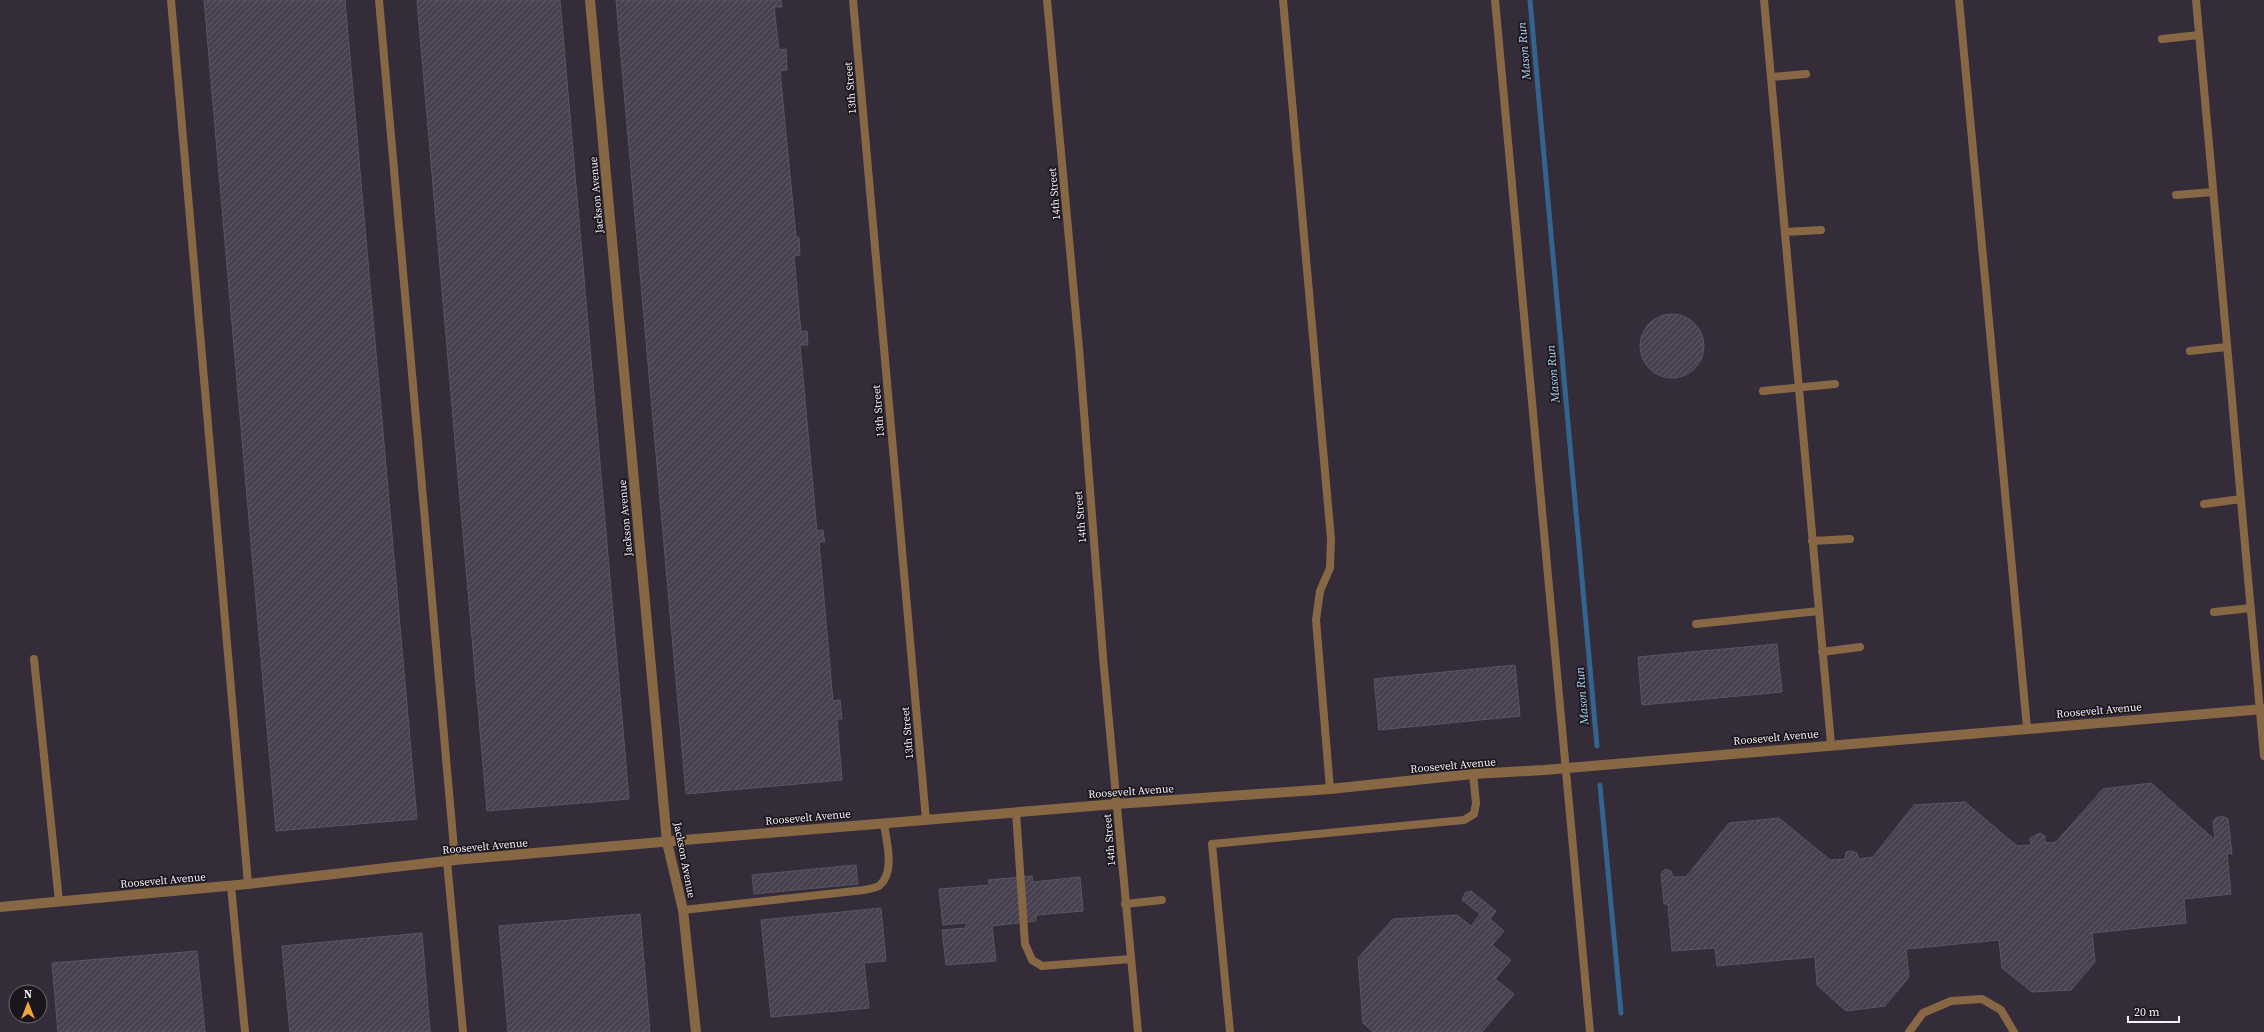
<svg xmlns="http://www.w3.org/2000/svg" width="2264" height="1032" viewBox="0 0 2264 1032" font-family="'Source Serif 4',serif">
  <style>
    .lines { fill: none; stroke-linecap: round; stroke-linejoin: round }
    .stream { stroke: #33648d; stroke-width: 5 }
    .building { fill: url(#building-hatch); stroke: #5a5363 }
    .service { stroke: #886844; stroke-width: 8 }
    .minor { stroke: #886844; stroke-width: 10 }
    .labels { text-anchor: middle; stroke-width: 3.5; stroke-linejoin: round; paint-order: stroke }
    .street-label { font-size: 11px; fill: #f6f0f9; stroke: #1a161c }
    .water-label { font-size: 12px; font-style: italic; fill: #aed8fe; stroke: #1a161c }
  </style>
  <defs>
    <pattern id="building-hatch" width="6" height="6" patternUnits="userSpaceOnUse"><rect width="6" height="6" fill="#47404f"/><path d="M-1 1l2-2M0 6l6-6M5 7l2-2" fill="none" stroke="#625c69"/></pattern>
  </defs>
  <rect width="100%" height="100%" fill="#342c39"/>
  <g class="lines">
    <path class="stream" d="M1530,0L1597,746
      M1600,785L1621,1013"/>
  </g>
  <path class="building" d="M204,0H345L417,819L276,831Z
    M417,0H560L629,799L487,811Z
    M616,0H781L782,7H774L779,50L786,49L787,70L780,71L796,237H799L800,255L794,256L801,332L807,331L808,345H800L817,531L823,530L824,537L825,542H819L833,701L840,700L841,710L842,719H837L842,780L686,794Z
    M1640 346a32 32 0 1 1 64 0a32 32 0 1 1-64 0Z
    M1777,644L1782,692L1642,705L1638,657Z
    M1515,665L1520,716L1379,730L1374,679Z
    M2151,783L2215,840L2213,822L2216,818L2222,816L2228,819L2232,854L2227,853L2231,894L2184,899L2186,923L2092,933L2095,962L2071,990L2032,992L2002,968L1999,940L1906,949L1909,977L1885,1006L1846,1011L1817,985L1815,957L1717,966L1715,948L1672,951L1668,904H1664L1661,873L1665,869L1671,871L1673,877H1686L1729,823L1779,818L1830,860L1845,859L1846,852L1851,851L1857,853L1859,859L1873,857L1914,805L1965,802L2017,846L2031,845L2030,838L2040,833L2045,836V843L2056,842L2103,789Z
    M856,865L858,884L754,894L752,875Z
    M1032,876L1033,882L1080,877L1083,911L1036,915V921L992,926L996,961L946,965L942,930L966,928V923L943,925L939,889L990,885L988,880Z
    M1471,891L1496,911L1490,919L1504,931L1492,945L1511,960L1495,979L1514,994L1482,1032H1373L1363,1023L1358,958L1393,919L1457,915L1471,926L1480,914L1462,900L1465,893Z
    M881,908L886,961L864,963L869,1008L771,1017L761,920Z
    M640,914L650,1032H508L499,926Z
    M422,933L430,1032H290L282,946Z
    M197,951L205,1032H58L52,963Z"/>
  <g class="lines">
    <path class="service" d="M171,0L248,884
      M379,0L455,860
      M853,0L926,820
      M1047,0L1079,348L1103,657L1138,1032
      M1283,0L1331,539L1330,568L1320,591L1316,620L1330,789
      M1495,0L1590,1032
      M1764,0L1831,744
      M1959,0L2027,728
      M2196,0L2264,756
      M2162,39L2199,35
      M1771,77L1806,74
      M2176,195L2213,192
      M1785,232L1821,230
      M2190,351L2226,347
      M1763,391L1835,384
      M2204,504L2241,499
      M1812,541L1850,539
      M2214,612L2251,608
      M1696,624L1819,611
      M1822,652L1860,647
      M34,659L59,901
      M1016,812L1025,944L1032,960L1042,966L1131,959
      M447,861L463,1032
      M231,886L245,1032
      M1125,904L1162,900
      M683,910L864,890C869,889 875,888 879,886C896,872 886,841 884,823
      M1230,1032L1212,844L1464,820L1474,814L1476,803L1473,774
      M1909,1032L1923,1013L1951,1001L1982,999L2001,1010L2014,1032"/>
    <path class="minor" d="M590,0L667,842L683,910L696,1032
      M0,907L248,884L455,860L696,839L1116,804L1330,789L1473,774L1544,770L2264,709"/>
  </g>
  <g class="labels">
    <g class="street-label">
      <text transform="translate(850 88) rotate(-95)" y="4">13th Street</text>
      <text transform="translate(1054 194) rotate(-95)" y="4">14th Street</text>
      <text transform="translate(596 195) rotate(-95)" y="4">Jackson Avenue</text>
      <text transform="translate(878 411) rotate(-95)" y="4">13th Street</text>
      <text transform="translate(1080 517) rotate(-95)" y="4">14th Street</text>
      <text transform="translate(625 518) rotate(-95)" y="4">Jackson Avenue</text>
      <text transform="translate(2099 710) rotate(-5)" y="4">Roosevelt Avenue</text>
      <text transform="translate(907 733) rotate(-95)" y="4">13th Street</text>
      <text transform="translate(1776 737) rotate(-5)" y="4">Roosevelt Avenue</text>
      <text transform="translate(1453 765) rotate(-5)" y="4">Roosevelt Avenue</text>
      <text transform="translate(1131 791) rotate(-4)" y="4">Roosevelt Avenue</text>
      <text transform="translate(808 817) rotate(-5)" y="4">Roosevelt Avenue</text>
      <text transform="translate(1109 840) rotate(-95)" y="4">14th Street</text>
      <text transform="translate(485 846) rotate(-5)" y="4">Roosevelt Avenue</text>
      <text transform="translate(685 860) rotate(79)" y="4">Jackson Avenue</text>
      <text transform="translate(163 880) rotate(-5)" y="4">Roosevelt Avenue</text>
    </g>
    <g class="water-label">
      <text transform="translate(1524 51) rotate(-95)" y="4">Mason Run</text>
      <text transform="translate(1553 374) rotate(-95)" y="4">Mason Run</text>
      <text transform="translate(1582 696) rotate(-95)" y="4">Mason Run</text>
    </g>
  </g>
  <g transform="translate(28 1004)"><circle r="19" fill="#1a161c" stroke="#726d74"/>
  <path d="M0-3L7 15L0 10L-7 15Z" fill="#f0a63e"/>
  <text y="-6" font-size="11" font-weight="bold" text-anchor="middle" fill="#f6f0f9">N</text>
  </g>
  <path d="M2128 1016v6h51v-6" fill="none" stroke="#f6f0f9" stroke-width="2"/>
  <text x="2134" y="1016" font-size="12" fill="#f6f0f9" stroke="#1a161c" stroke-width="3" paint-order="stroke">20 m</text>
</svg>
